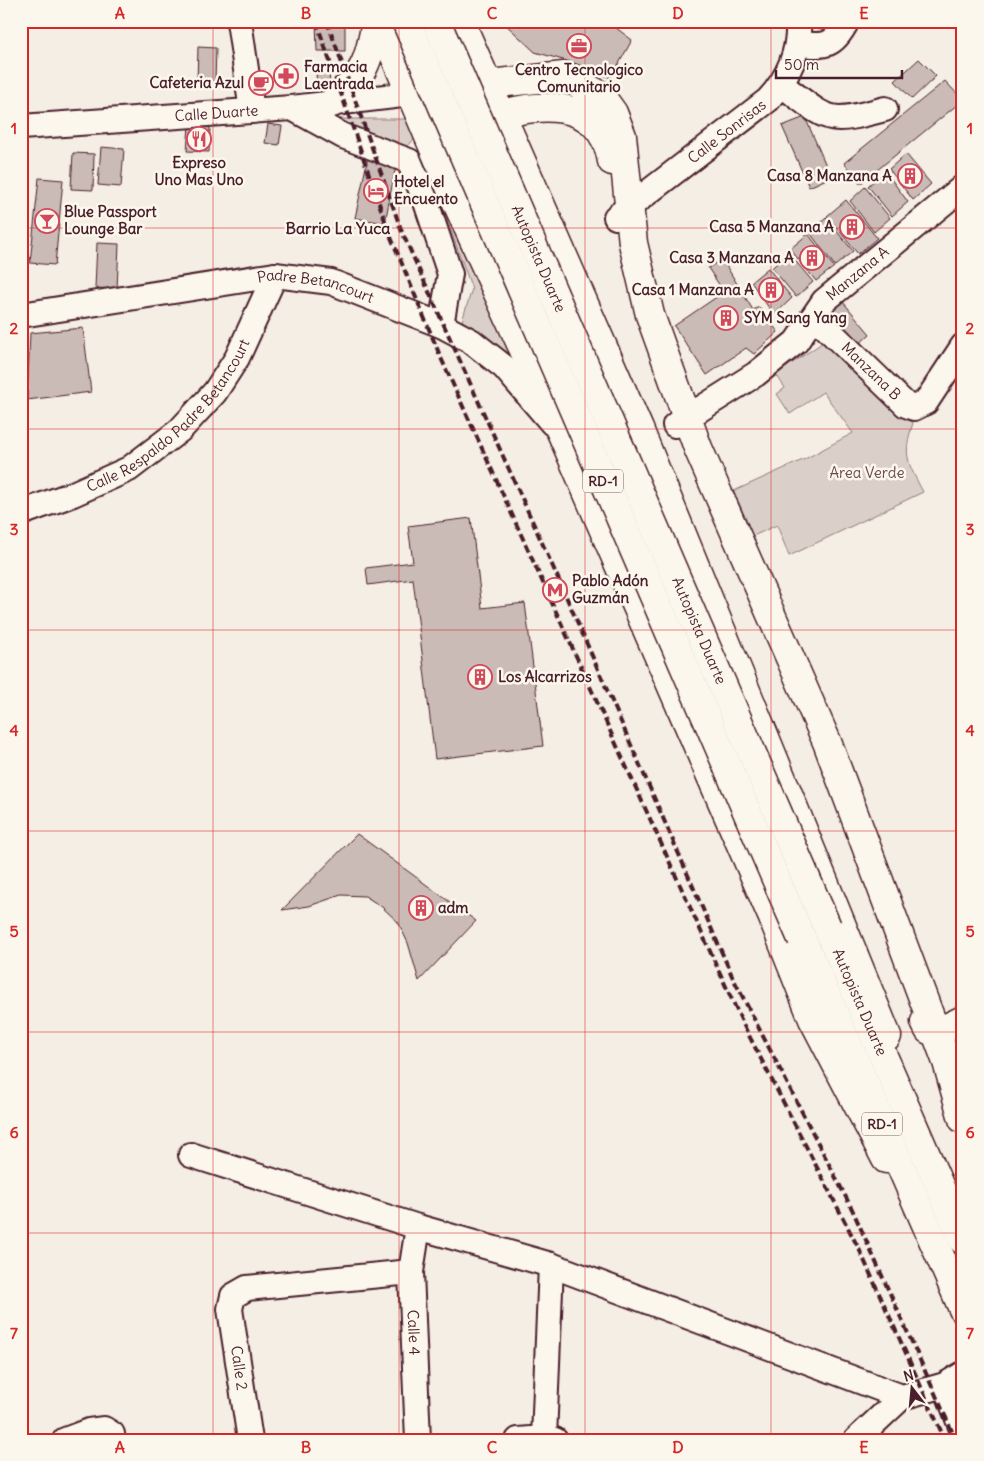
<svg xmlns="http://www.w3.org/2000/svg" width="984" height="1461" viewBox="0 0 984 1461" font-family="Delius,sans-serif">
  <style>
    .green { fill: #dbd0c9; stroke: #92787a }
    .building { fill: #cabbb6; stroke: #4a1f2b }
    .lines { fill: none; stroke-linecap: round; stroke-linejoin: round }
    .minor-casing { stroke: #4a1f2b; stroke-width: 28 }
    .major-casing { stroke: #4a1f2b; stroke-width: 31 }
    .highway-casing { stroke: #4a1f2b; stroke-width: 31 }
    .minor { stroke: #fbf7ec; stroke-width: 24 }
    .major { stroke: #fbf7ec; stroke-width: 28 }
    .highway { stroke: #fbf7ec; stroke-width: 28 }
    .rail { stroke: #4a1f2b; stroke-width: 4; stroke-dasharray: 8 4; stroke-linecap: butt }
    .highway-bridge-casing { stroke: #4a1f2b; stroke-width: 31; stroke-linecap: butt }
    .highway-bridge { stroke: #fbf7ec; stroke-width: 28 }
    .grid { fill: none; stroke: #d62828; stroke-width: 1; stroke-opacity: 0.55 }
    .labels { text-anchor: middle; stroke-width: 5; stroke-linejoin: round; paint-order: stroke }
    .shield { fill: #fbf7ec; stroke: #7f6065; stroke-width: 1 }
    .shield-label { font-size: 14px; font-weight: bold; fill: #4a1f2b }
    .poi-label { font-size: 15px; font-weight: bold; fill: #4a1f2b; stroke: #fbf7ec; text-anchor: start }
    .street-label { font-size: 15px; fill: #4a1f2b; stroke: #fbf7ec }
    .park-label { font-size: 15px; fill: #6e4b52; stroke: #fbf7ec }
    .neighbourhood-label { font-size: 16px; font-weight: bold; fill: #4a1f2b; stroke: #fbf7ec }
    .neatline { fill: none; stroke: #d62828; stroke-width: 2 }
    .grid-label { font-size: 16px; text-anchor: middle; font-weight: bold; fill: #d62828 }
  </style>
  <rect width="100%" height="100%" fill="#f4eee4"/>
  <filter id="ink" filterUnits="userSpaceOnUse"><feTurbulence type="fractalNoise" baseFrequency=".02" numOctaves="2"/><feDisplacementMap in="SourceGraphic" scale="10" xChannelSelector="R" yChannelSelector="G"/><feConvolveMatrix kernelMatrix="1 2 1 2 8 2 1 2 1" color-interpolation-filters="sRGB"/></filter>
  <g filter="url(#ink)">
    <path class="green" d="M336,119H413L419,134L405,149Z
      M428,149L516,360L462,321L472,289L436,189L421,157Z
      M825,341L849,354L913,423C902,456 908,463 923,492L789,556L777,525L753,536L734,491L805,459L853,433L823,392L790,414L777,394L785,388L776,374Z"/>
    <path class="building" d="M316,21H345V51H317Z
      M502,21H607L632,40L611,78L577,64L535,52Z
      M198,47L216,48L215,83L197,82Z
      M919,59L936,76L912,99L895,81Z
      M291,67L294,84L282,86L279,69Z
      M329,70L330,87L317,88L316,71Z
      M268,76L270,88L255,91L253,78Z
      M945,81L963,100L860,184L844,163Z
      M805,117L831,177L809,187L782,126Z
      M268,124L282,126L279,145L265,143Z
      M189,126L210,127L209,152L187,151Z
      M101,147L124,149L121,187L98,185Z
      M73,153L94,154L93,190L71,189Z
      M906,154L931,184L913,200L889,169Z
      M368,157L396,165L385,223L355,218Z
      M885,171L908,202L892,216L868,186Z
      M39,178L63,180L55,265L30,263Z
      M865,187L890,218L874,232L850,201Z
      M846,200L877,238L858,254L827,216Z
      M826,218L853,251L835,266L810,233Z
      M808,234L834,267L816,281L790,249Z
      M97,243L119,244L117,289L95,288Z
      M788,252L813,282L796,297L772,268Z
      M722,259L753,310L759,307L778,332L754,354L746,348L707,375L674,326L724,292L708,268Z
      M768,268L792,298L774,315L751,282Z
      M843,302L870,334L856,347L827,316Z
      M83,328L91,392L27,400L30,333Z
      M471,518L482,608L525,603L543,746L435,759L413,579L368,585L366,568L413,562L408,526Z
      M357,834L476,921L419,981L408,943L398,922L382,907L365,896L341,895L309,906L282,910Z"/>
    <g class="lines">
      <defs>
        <g id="minor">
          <path d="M239,21L252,111"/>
          <path d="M797,44C825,46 833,48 847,21"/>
          <path d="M782,85C830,121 825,125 885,109"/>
          <path d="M292,108L343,136L409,161L425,199L450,274L441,325"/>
          <path id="s1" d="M21,127L292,108L411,94"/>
          <path id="s2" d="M616,217L768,100C788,79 800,51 798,21"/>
          <path id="s3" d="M21,315L275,275L331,282L441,325L471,341L504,367L552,423"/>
          <path id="s4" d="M815,317L906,405L914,408L926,402L963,346"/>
          <path id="s5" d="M675,425L756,374L796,342L824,301L963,187"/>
          <path id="s6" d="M21,513L73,494L129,469L180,430L215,392L237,358L275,275"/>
          <path d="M191,1155L418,1227L551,1265L902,1397L945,1385L963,1374"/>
          <path id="s7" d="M418,1227L411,1272L418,1440"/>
          <path d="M945,1385L963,1432"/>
          <path d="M544,1438L551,1265"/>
          <path d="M65,1440L89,1431L104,1429L112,1434L113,1440"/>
          <path d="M250,1440L230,1309L233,1296L247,1288L411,1272"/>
          <path d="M518,1440L544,1438L555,1440"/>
          <path d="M856,1440L902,1397"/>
        </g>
        <path id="major" d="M380,21L457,203L562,434L703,758L773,918L813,1019L886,1159
          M460,21L639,429L887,1036
          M471,86L564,76L600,95L613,113L622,136L633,243L650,315L698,448L827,742L947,1062L963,1119
          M332,103C364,75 369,63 376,21
          M483,120C532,103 601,93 612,161
          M925,1022L929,1030L936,1033L963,1020"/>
        <g id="highway">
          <path id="s8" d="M827,927L963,1240"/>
          <path d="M802,939L963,1309"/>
        </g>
      </defs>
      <use href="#minor" class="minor-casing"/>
      <use href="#major" class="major-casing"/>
      <use href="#highway" class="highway-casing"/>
      <use href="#minor" class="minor"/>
      <use href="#major" class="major"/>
      <use href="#highway" class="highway"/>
      <path class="rail" d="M316,21L390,235L441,358L743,1024L860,1251L945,1440
        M327,21L402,232L562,587L733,978L852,1209L956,1440"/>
      <defs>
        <g id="highway-bridge">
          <path d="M406,21L802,939"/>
          <path id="s9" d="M436,21L827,927"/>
        </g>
      </defs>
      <use href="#highway-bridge" class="highway-bridge-casing"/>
      <use href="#highway-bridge" class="highway-bridge"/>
    </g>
  </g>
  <path class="grid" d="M213,21V1440M399,21V1440M585,21V1440M771,21V1440M21,228H963M21,429H963M21,630H963M21,831H963M21,1032H963M21,1233H963"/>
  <defs>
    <symbol id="office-ring" viewBox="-11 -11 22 22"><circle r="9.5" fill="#fbf7ec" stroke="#d1495b" stroke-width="1.5"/><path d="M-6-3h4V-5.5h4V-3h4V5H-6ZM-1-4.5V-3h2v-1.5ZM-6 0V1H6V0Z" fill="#d1495b"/></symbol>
    <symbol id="pharmacy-ring" viewBox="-11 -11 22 22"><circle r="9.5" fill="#fbf7ec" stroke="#d1495b" stroke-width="1.5"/><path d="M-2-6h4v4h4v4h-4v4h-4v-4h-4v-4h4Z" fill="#d1495b"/></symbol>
    <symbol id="cafe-ring" viewBox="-11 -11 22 22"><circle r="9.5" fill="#fbf7ec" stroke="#d1495b" stroke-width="1.5"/><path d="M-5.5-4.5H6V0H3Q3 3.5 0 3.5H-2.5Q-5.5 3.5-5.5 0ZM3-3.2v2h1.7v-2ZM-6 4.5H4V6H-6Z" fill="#d1495b"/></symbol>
    <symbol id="restaurant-ring" viewBox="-11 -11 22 22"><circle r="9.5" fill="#fbf7ec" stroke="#d1495b" stroke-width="1.5"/><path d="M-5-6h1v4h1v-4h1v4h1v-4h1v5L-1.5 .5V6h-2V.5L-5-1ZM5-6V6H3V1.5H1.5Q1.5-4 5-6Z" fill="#d1495b"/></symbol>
    <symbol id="building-ring" viewBox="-11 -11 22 22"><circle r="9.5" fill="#fbf7ec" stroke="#d1495b" stroke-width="1.5"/><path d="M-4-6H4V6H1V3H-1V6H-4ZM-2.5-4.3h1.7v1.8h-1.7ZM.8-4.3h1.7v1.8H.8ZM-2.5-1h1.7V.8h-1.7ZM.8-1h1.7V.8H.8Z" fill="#d1495b"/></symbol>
    <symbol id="hotel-ring" viewBox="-11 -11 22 22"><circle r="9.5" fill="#fbf7ec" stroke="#d1495b" stroke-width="1.5"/><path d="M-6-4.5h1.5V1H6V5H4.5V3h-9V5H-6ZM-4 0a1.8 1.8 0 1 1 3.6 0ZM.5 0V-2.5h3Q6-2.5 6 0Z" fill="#d1495b"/></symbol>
    <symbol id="bar-ring" viewBox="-11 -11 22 22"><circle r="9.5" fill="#fbf7ec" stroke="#d1495b" stroke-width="1.5"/><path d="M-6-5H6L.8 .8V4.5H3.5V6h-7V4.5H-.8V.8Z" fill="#d1495b"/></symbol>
    <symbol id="metro-ring" viewBox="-11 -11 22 22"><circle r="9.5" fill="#fbf7ec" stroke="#d1495b" stroke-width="1.5"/><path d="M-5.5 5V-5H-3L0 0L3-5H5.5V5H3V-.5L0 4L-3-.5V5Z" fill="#d1495b"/></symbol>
  </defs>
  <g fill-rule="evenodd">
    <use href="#office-ring" x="565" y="32" width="28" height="28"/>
    <use href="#pharmacy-ring" x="272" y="62" width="28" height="28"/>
    <use href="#cafe-ring" x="247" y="69" width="28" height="28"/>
    <use href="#restaurant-ring" x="185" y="125" width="28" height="28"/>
    <use href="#building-ring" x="896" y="162" width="28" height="28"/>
    <use href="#hotel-ring" x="362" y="177" width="28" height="28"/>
    <use href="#bar-ring" x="33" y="207" width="28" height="28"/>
    <use href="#building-ring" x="838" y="213" width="28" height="28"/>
    <use href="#building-ring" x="798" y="244" width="28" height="28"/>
    <use href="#building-ring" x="757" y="276" width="28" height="28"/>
    <use href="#building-ring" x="712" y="304" width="28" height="28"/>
    <use href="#metro-ring" x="541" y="576" width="28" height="28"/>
    <use href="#building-ring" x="466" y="663" width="28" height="28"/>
    <use href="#building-ring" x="407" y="894" width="28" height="28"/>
  </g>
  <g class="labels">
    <g class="shield">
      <rect x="583" y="469.5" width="40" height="23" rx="4"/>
      <rect x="862" y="1112.5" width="40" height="23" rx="4"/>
    </g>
    <g class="shield-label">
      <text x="603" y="486">RD-1</text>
      <text x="882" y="1129">RD-1</text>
    </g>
    <g class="poi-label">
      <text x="304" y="72">Farmacia<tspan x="304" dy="17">Laentrada</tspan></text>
      <text x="579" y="75" text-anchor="middle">Centro Tecnologico<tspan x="579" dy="17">Comunitario</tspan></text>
      <text x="244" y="88" text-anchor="end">Cafeteria Azul</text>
      <text x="199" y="168" text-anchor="middle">Expreso<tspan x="199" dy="17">Uno Mas Uno</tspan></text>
      <text x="892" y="181" text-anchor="end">Casa 8 Manzana A</text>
      <text x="394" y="187">Hotel el<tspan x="394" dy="17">Encuento</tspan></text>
      <text x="64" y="217">Blue Passport<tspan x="64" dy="17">Lounge Bar</tspan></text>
      <text x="834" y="232" text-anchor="end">Casa 5 Manzana A</text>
      <text x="794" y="263" text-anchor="end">Casa 3 Manzana A</text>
      <text x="754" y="295" text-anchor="end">Casa 1 Manzana A</text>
      <text x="744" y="323">SYM Sang Yang</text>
      <text x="572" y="586">Pablo Adón<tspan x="572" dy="17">Guzmán</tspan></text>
      <text x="498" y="682">Los Alcarrizos</text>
      <text x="438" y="913">adm</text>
    </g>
    <g class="street-label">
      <text dy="5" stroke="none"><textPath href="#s1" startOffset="196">Calle Duarte</textPath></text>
      <text dy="5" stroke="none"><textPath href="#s2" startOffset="140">Calle Sonrisas</textPath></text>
      <text dy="5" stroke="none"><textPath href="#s9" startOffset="259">Autopista Duarte</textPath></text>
      <text dy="5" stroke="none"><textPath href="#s5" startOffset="240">Manzana A</textPath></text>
      <text dy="5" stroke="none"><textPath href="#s3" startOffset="299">Padre Betancourt</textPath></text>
      <text dy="5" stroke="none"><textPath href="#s4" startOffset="78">Manzana B</textPath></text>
      <text dy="5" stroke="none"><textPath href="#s6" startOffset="182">Calle Respaldo Padre Betancourt</textPath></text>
      <text dy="5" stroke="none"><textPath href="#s9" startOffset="664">Autopista Duarte</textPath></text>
      <text dy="5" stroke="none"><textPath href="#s8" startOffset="82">Autopista Duarte</textPath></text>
      <text dy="5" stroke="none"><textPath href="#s7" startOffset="106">Calle 4</textPath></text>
      <text transform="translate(239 1368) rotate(82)" y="5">Calle 2</text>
    </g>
    <g class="park-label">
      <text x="867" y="478">Area Verde</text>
    </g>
    <g class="neighbourhood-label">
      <text x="338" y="234">Barrio La Yuca</text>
    </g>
  </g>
  <rect width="984" height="1461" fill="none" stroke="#fbf7ec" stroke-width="55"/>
  <g transform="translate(912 1388) rotate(344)" stroke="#fbf7ec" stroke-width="4" paint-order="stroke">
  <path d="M0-4L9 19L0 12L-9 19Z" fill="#4a1f2b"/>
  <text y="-8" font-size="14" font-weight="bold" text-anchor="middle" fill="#4a1f2b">N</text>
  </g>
  <path d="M776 70v8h126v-8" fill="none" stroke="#4a1f2b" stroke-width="2.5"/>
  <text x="784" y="70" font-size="15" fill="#4a1f2b" stroke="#fbf7ec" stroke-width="4" paint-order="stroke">50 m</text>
  <rect x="28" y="28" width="928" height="1406" class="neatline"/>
  <g class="grid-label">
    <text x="120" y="19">A</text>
    <text x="306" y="19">B</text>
    <text x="492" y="19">C</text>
    <text x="678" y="19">D</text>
    <text x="864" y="19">E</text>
    <text x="14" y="134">1</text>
    <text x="970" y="134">1</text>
    <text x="14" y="334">2</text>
    <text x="970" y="334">2</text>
    <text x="14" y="535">3</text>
    <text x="970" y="535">3</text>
    <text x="14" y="736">4</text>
    <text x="970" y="736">4</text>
    <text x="14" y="937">5</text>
    <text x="970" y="937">5</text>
    <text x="14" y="1138">6</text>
    <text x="970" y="1138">6</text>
    <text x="14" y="1339">7</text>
    <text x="970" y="1339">7</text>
    <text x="120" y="1453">A</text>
    <text x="306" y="1453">B</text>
    <text x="492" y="1453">C</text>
    <text x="678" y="1453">D</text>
    <text x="864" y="1453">E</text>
  </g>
</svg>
